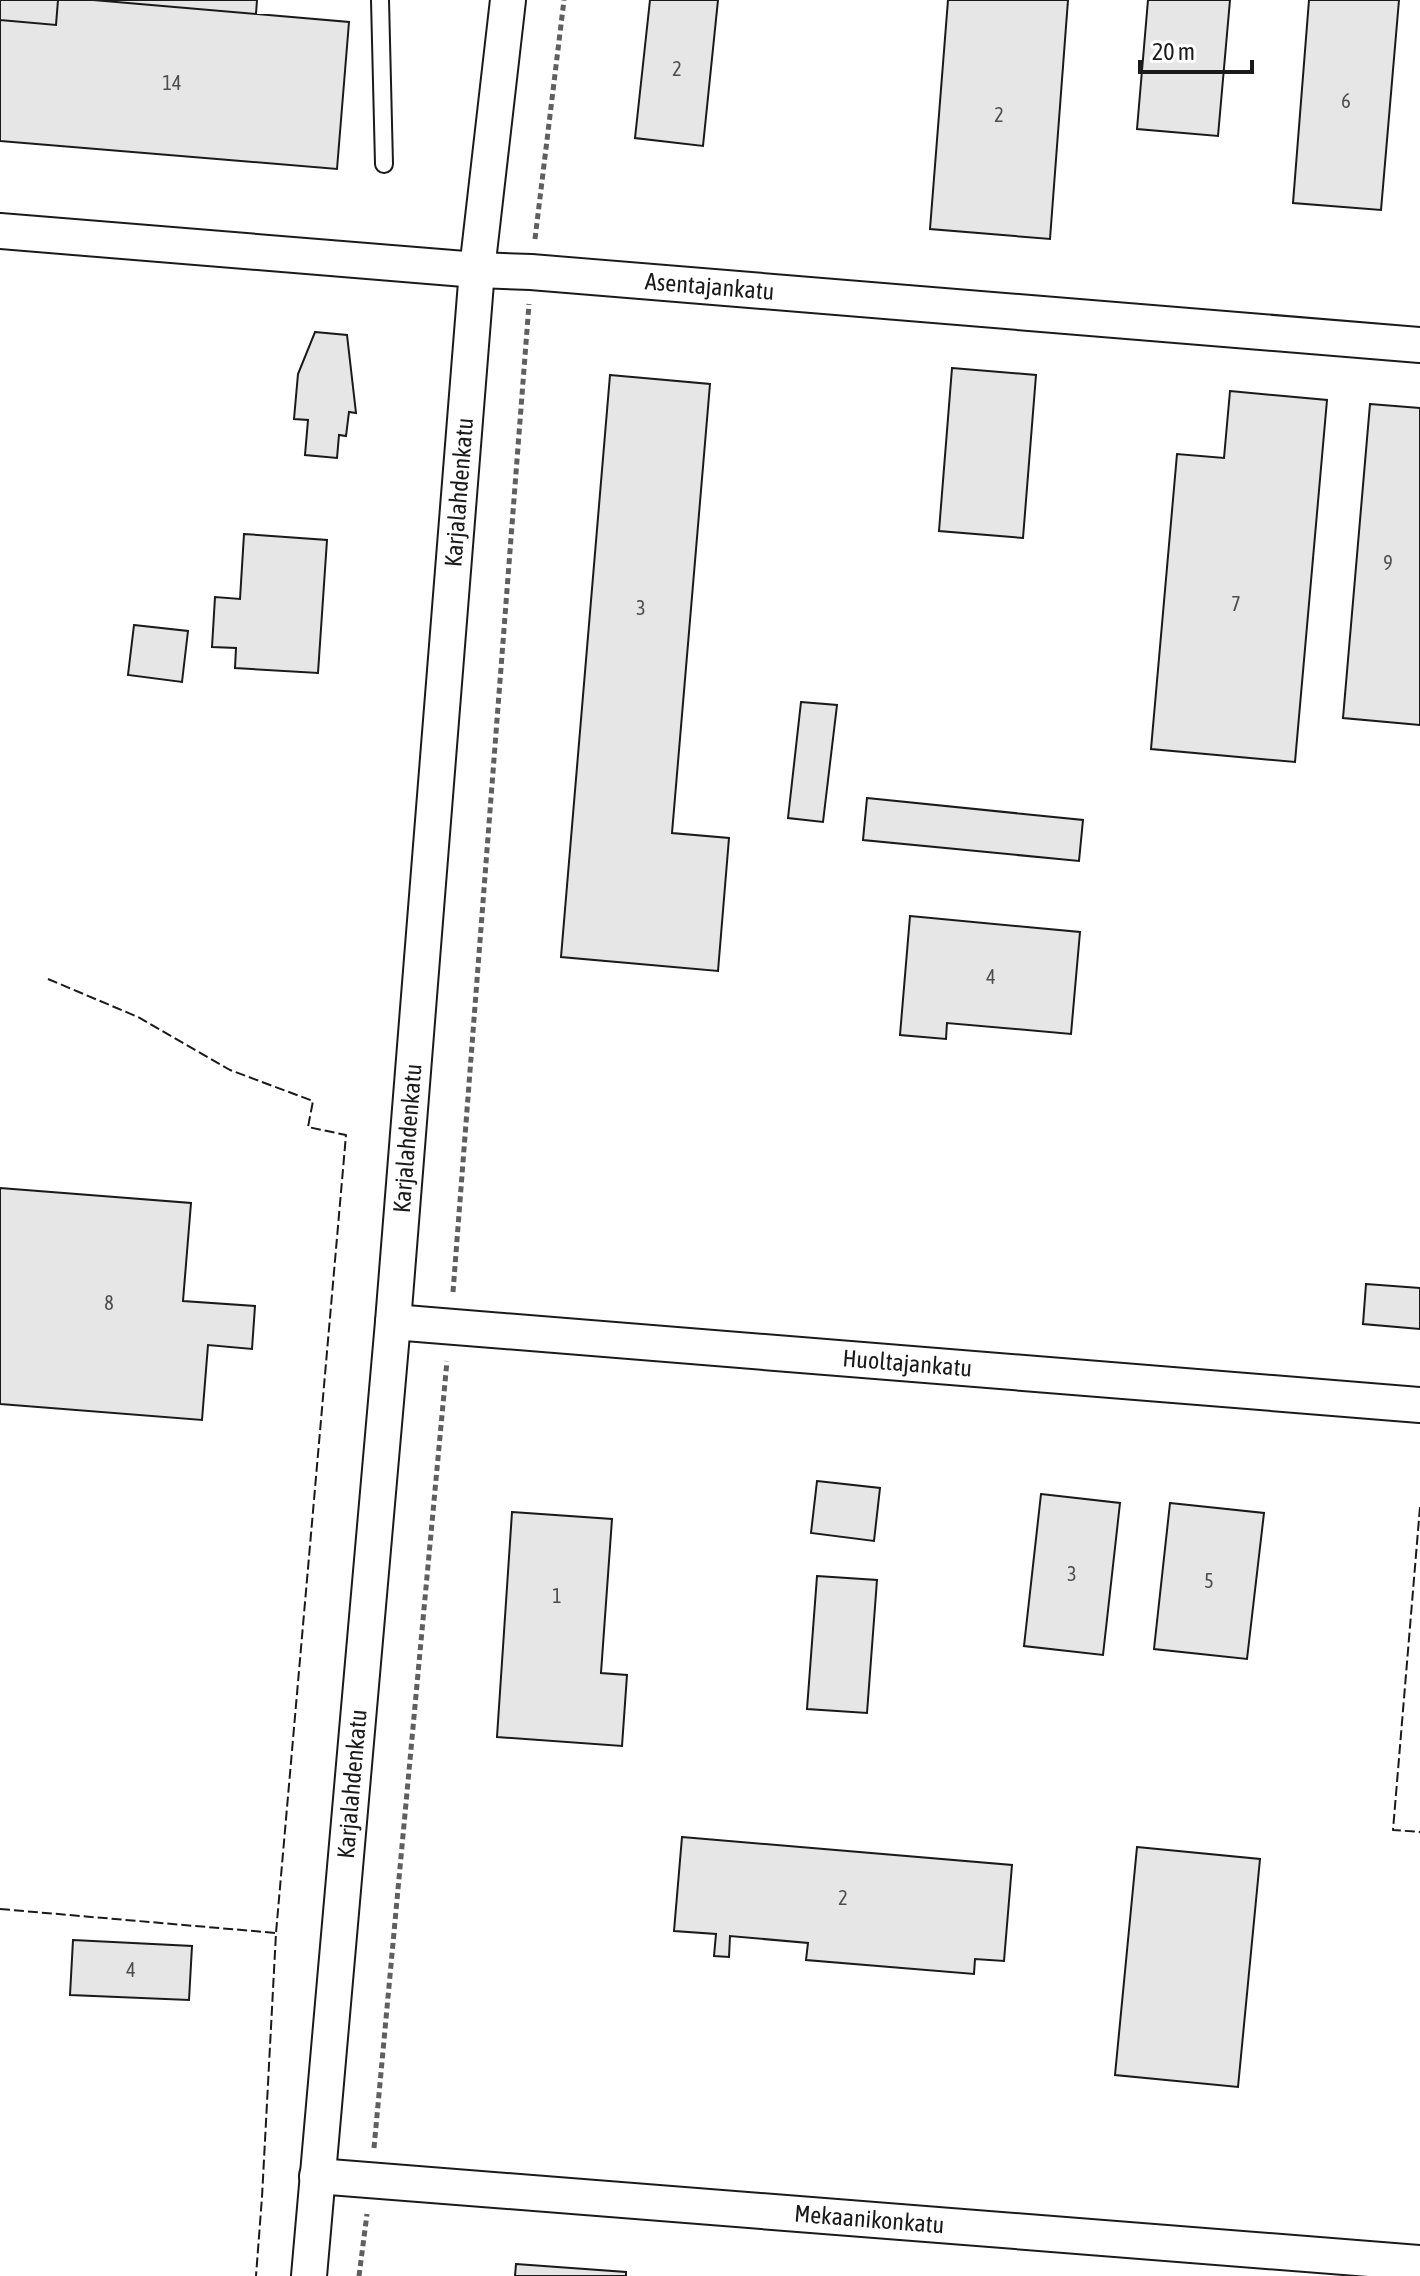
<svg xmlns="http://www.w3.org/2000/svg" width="1420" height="2276" viewBox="0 0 1420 2276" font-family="'Asap Condensed',sans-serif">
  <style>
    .building { fill: #e6e6e6; stroke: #1a1a1a; stroke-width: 2 }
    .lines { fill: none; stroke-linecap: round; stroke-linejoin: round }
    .lane-casing { stroke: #1a1a1a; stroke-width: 20 }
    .street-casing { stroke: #1a1a1a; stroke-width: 38 }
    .path { stroke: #5f5f5f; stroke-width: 5; stroke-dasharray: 6 4; stroke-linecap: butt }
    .lane { stroke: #fff; stroke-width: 16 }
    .street { stroke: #fff; stroke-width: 34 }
    .fence { stroke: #1a1a1a; stroke-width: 2; stroke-dasharray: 10 4; stroke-linecap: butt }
    .labels { text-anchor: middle; stroke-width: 6; stroke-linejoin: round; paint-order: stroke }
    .number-label { font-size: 20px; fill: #4d4d4d }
    .street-label { font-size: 24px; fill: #1a1a1a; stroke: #fff }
  </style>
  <rect width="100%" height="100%" fill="#fff"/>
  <path class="building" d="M0,0H58L56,25L0,20Z
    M58,0H93L349,22L337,169L0,141V20L56,25Z
    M93,0H257L256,14Z
    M650,0H718L703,146L635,138Z
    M948,0H1068L1050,239L930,229Z
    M1148,0H1230L1218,136L1137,129Z
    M1309,0H1399L1381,210L1293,203Z
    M315,332L347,335L356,413L349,412L346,436L339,435L337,458L305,455L308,420L294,419L298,374Z
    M952,368L1036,375L1023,538L939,531Z
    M610,375L710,384L672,833L729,838L718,971L561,957Z
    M1230,391L1327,400L1295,762L1151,749L1177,454L1224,458Z
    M1370,404L1420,408V725L1343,718Z
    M244,534L327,540L318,673L235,668L236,648L212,647L215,597L240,599Z
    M134,625L188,631L182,682L128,675Z
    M801,702L837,705L823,822L788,818Z
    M867,798L1083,820L1079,861L863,840Z
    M910,916L1080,932L1071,1034L947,1023L946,1039L900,1035Z
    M0,1188L191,1203L183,1301L255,1306L252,1349L208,1345L202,1420L0,1404Z
    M1366,1284L1420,1288V1329L1363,1324Z
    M817,1481L880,1488L874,1541L811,1533Z
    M1041,1494L1120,1503L1103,1655L1024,1646Z
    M1170,1503L1264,1513L1247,1659L1154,1649Z
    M512,1512L612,1519L601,1673L627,1675L622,1746L497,1737Z
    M817,1576L877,1580L867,1713L807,1709Z
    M682,1837L1012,1865L1004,1961L975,1959L974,1974L806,1960L808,1943L730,1936L729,1957L714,1956L716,1934L674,1931Z
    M1137,1847L1260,1859L1238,2087L1115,2075Z
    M73,1940L192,1946L189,2000L70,1995Z
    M516,2264L626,2272V2276H515Z"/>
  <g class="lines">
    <defs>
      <path id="lane" d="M380,0L384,164"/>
      <g id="street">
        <path id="s1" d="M0,231L477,270L531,272L1420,345"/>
        <path id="s2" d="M393,1322L1420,1405"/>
        <path id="s3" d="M317,2176L1420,2263"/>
        <path id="s4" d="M309,2276L393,1322L477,270L508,0"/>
      </g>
    </defs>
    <use href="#lane" class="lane-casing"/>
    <use href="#street" class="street-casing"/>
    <path class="path" d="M535,239L564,0
      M453,1292L529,304
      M374,2148L447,1361
      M359,2276L367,2214"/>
    <use href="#lane" class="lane"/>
    <use href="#street" class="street"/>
    <path class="fence" d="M48,979L138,1017L230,1070L313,1101L308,1127L346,1135L276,1933
      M1420,1507L1393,1830L1420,1832
      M0,1909L276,1933L262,2197L256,2276"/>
  </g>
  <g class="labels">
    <g class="number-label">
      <text x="677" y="76">2</text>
      <text x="172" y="90">14</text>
      <text x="1346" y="108">6</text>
      <text x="999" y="122">2</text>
      <text x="1388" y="570">9</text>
      <text x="1236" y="611">7</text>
      <text x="641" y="615">3</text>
      <text x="991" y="984">4</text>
      <text x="109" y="1310">8</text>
      <text x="1072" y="1581">3</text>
      <text x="1209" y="1588">5</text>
      <text x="557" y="1603">1</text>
      <text x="843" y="1905">2</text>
      <text x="131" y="1977">4</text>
    </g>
    <g class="street-label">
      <text dy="8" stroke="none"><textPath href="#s1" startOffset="712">Asentajankatu</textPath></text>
      <text dy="8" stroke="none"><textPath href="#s4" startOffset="1790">Karjalahdenkatu</textPath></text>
      <text dy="8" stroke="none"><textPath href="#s4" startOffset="1142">Karjalahdenkatu</textPath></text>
      <text dy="8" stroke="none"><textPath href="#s2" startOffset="516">Huoltajankatu</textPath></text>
      <text dy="8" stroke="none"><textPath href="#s4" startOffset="494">Karjalahdenkatu</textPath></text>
      <text dy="8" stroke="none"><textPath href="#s3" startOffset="554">Mekaanikonkatu</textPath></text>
    </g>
  </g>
  <path d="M1140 60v12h112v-12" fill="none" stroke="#1a1a1a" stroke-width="4"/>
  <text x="1152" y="60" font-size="24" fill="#1a1a1a" stroke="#ffffff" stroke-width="6" paint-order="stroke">20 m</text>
</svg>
